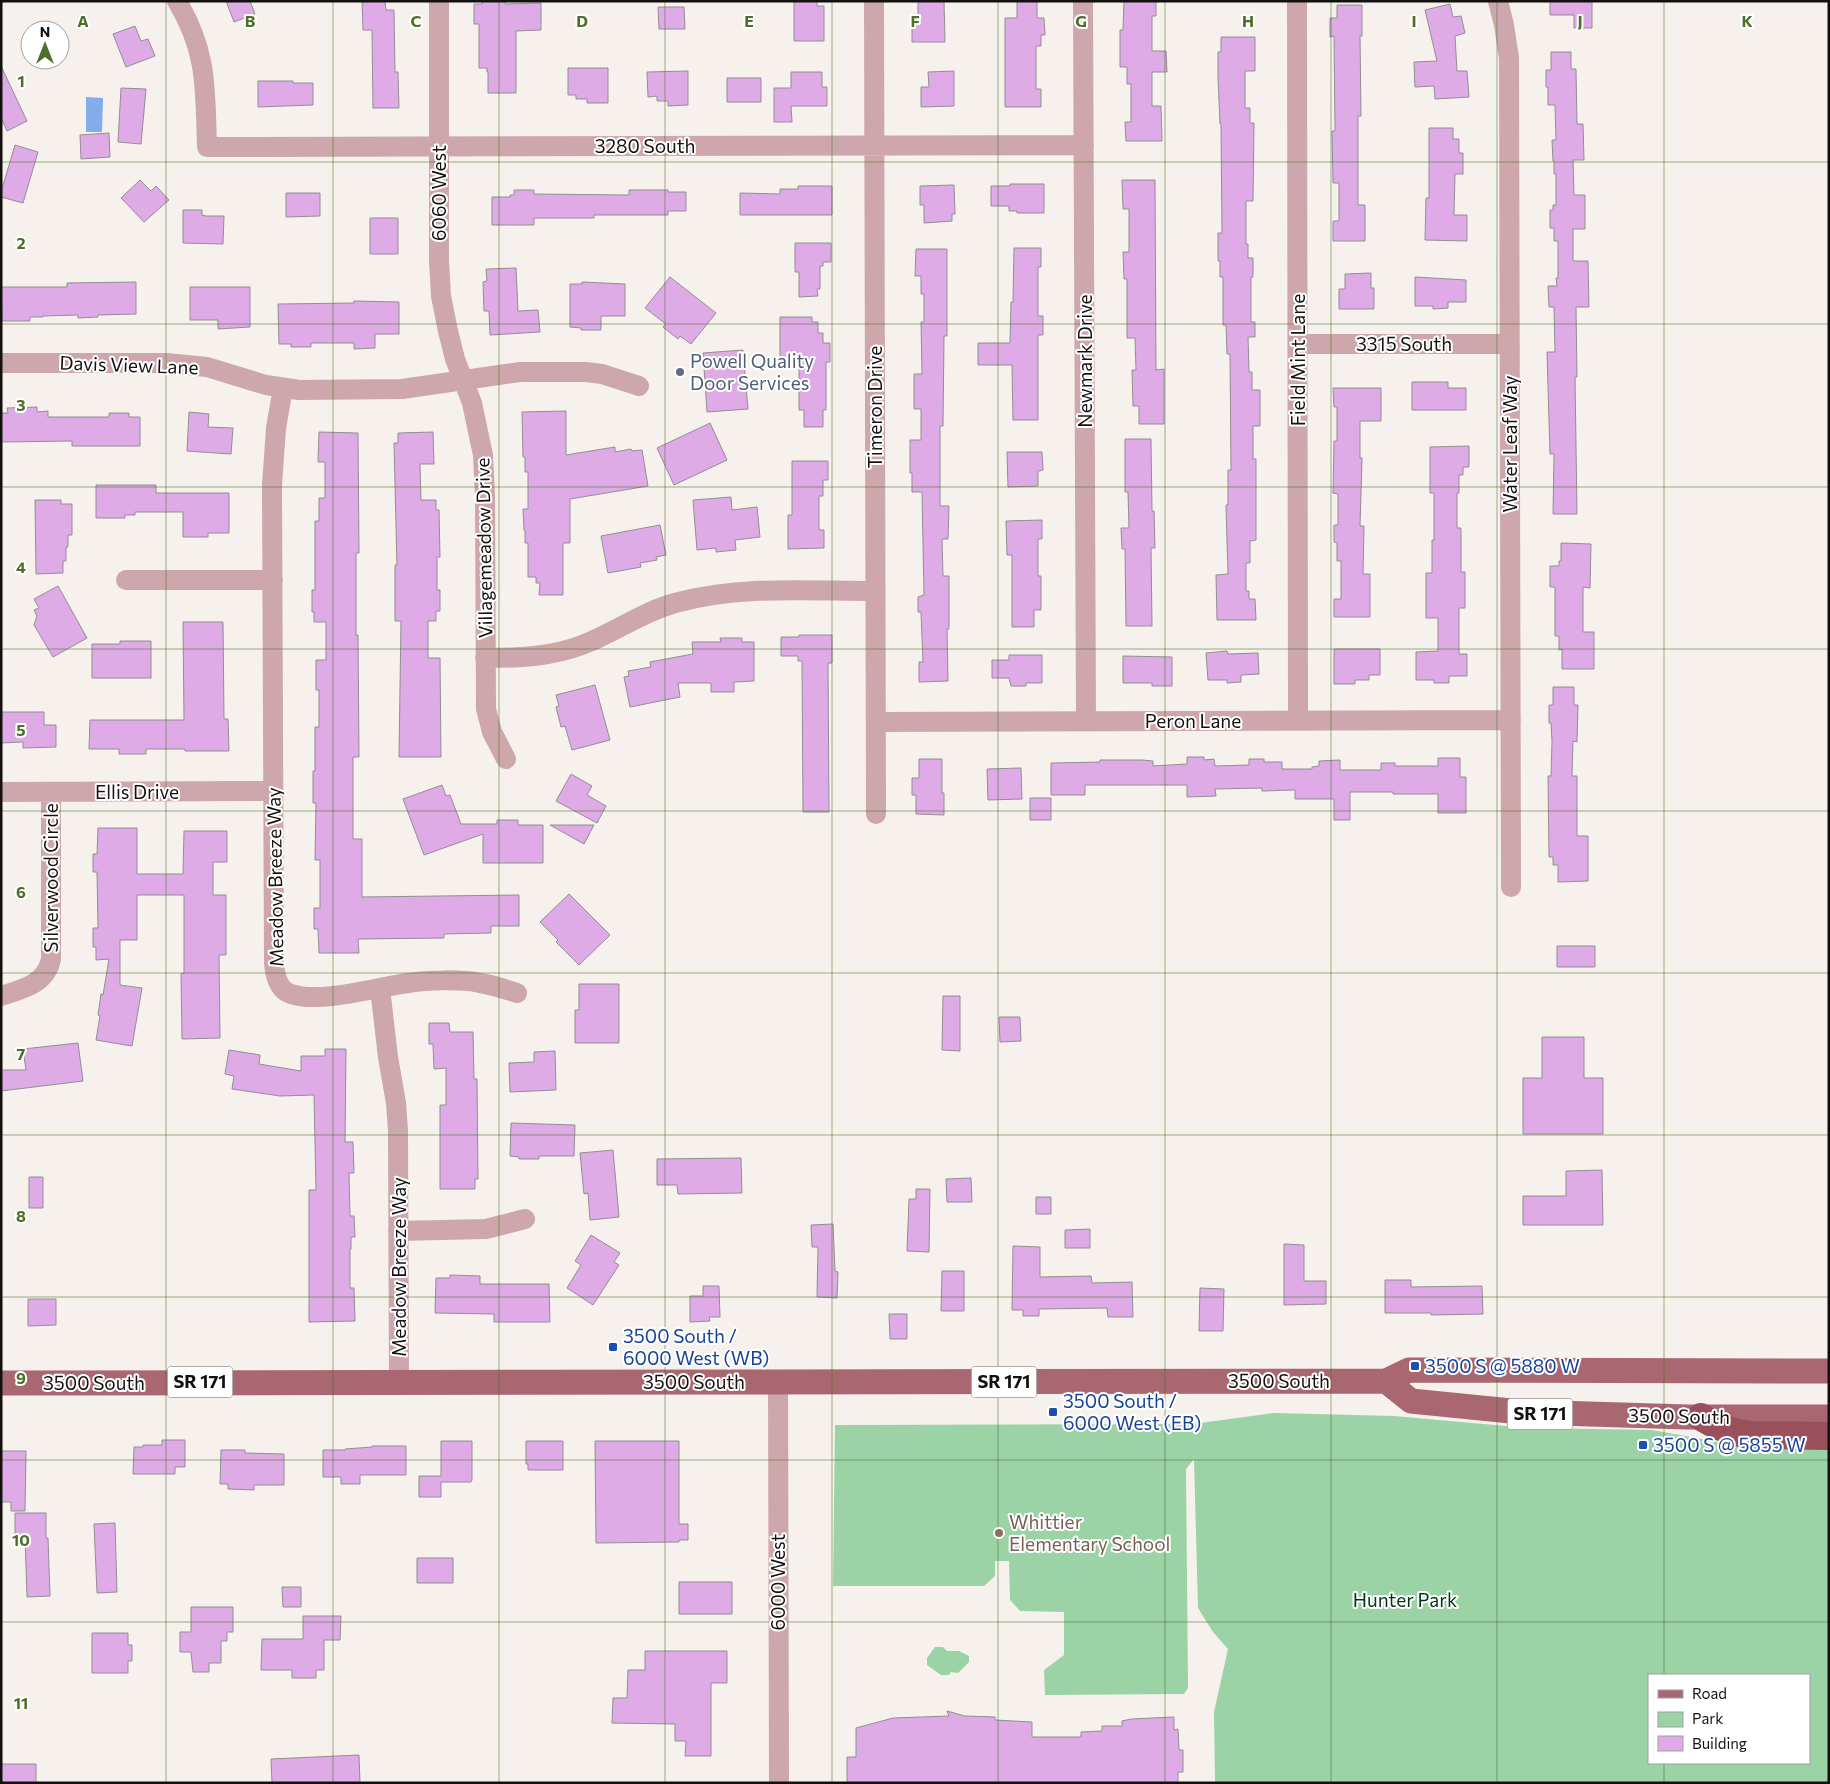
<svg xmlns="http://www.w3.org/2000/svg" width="1830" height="1784" viewBox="0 0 1830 1784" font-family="Commissioner,sans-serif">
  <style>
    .green { fill: #9bd3a7; fill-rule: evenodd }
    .water { fill: #82adea }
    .building { fill: #deabe7; stroke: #928e93 }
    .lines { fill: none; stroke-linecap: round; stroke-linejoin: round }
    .minor { stroke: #cda7ab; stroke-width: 20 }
    .major { stroke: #a96771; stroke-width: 25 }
    .highway { stroke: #9a4f5c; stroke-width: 28 }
    .grid { fill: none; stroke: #4c7029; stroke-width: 1; stroke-opacity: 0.55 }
    .service-dot { fill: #5c6f8a; stroke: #fff; stroke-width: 2 }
    .transit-dot { fill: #1a4fb4; stroke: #fff; stroke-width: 2 }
    .education-dot { fill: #8d6e63; stroke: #fff; stroke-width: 2 }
    .labels { text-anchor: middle; stroke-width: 4; stroke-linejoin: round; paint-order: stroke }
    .shield { fill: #fff; stroke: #5a5858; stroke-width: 1 }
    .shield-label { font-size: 18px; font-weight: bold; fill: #131110 }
    .street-label { font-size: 19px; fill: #131110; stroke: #fff }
    .service-label { font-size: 19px; fill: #4e5e75; stroke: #fff; text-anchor: start }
    .transit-label { font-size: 19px; fill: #164399; stroke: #fff; text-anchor: start }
    .education-label { font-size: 19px; fill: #785e54; stroke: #fff; text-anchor: start }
    .park-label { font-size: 19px; fill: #003414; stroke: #fff }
    .grid-label { font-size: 16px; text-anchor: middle; font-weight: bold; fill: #4c7029; stroke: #fff; stroke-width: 4; stroke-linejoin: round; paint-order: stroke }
  </style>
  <rect width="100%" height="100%" fill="#f6f1ec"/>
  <path class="green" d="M1274,1413L1394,1416L1529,1428L1652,1430L1718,1442H1829V1783H1215L1214,1712L1228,1649L1213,1632L1198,1608L1194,1459L1186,1469L1188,1688L1184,1694L1045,1695L1044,1670L1064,1655V1612L1020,1611L1010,1600L1009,1561H995V1576L984,1586H833L835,1425L1193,1424ZM1649,1675H1809V1763H1649Z
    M935,1647H943L947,1651H959L969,1656V1662L958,1673L951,1672L949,1675H941L927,1665V1658Z"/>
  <path class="water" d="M86,97L103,98L102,132H86Z"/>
  <path class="building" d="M226,1H250L255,14L234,22Z
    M362,1H385L386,10H394L395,72H398L399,108H373L372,30H363Z
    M482,1H505V4L541,3V30L516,31V93H488V72H487V68H479V24H474V4H482Z
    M794,1H817V6H824V41H794Z
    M918,1H944L945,42H912V22H918Z
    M1017,1H1037V18H1044L1045,35H1041V46H1036V89H1041V107H1005V18H1017Z
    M1124,1H1156V16H1152V51H1166L1167,72H1152V106H1161L1162,141H1126L1125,122H1131V84H1127V67H1120V30H1123Z
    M1550,1H1592V28H1574V15H1550Z
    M1450,4L1453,17L1461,16L1465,33L1455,36L1457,71H1467L1469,97L1435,99L1434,86L1415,87L1414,62L1437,61L1425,10Z
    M1337,5H1362V36H1360L1361,116H1358V205H1365V241H1333V221H1339V183H1333L1332,131H1335L1334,36L1330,37V18H1337Z
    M658,7H684L685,29H659Z
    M135,26L141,41L148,39L155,56L126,67L113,34Z
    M1221,37H1255V71H1245V108H1250V123H1254L1253,201H1246V244H1248V258H1253V277H1251V322H1255V337H1248L1249,372H1252V390H1260V426H1253V459H1256V540L1250,541V563H1246V591H1249V599H1255L1256,620H1217L1216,575L1228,574L1226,505H1228V470H1231L1230,354H1227L1226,325H1223V277H1220V261H1218V233H1222L1221,124H1220L1218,76V52H1221Z
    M1551,52H1571V69H1576L1577,124H1583L1584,160H1573L1574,195H1585V229H1573V261H1588L1589,307H1576L1577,377H1575L1577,514H1553L1554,454H1550L1547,352H1555L1554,307H1549L1548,286H1557L1556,278H1558V241H1554V228H1550V210H1553V205H1556V174H1554V161H1553L1552,140H1556L1555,105H1548V87H1546V70H1551Z
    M1,66L27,121L7,131L1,117Z
    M568,68H608V103H587V99H576V95H568Z
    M688,71V105L668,106V101H657V96L648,97L647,72Z
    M954,71V106L921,107V87H929L928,72Z
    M791,72H822V87H827V106H791L792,122H774V88H791Z
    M727,78H761V102H727Z
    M258,81H293V83H313V105L258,107Z
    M121,88L146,89L141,144L118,142Z
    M1429,128H1453V139H1459V153H1463V174H1455L1454,215H1467V241L1425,240L1426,198H1429Z
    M109,133L110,157L81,159L80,135Z
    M15,145L38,152L23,203L1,197V192Z
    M140,180L151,191L156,186L169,200L144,222L121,198Z
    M1122,180H1155L1156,370L1164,369V424H1139V406H1133L1132,370H1136L1135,338H1127V279H1124L1123,252H1129V209H1123Z
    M1010,184H1044V213H1017V211H1009V206H991V186H1010Z
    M954,185L955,214H952V221L924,223V205H920V186Z
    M798,186H832V215H740V193L780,194V189H798Z
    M514,190H534V194L629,195V190H668V192H686V211H668V215H594V218H534V225H492V197H510V195H514Z
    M286,193H320V216L286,217Z
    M183,210H202V215L206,216H224L223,244L183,243Z
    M370,218H398V254H370Z
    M795,243H831V262H823V266H820V289H817L818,296L799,297V272H795Z
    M1014,248H1041V267H1038V316H1043V335H1038V420H1013L1012,365H978V343H1010L1011,302H1013Z
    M916,249H947V336H944L943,426H940V506H949L948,539H942L943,576H949V629H947L948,681L919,682V662H923L921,612H918V597L924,595L922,492H912V473H910V440H921V409H914V374H922L921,322H924V294H921V276H915Z
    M516,268L518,311L538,310L540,332L490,335L489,311H484L483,282L487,281L486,269Z
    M1371,273V288H1374V309H1339V289H1345V274Z
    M670,277L716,313L691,344L680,336L678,339L663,327L666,324L645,308Z
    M1415,277L1466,280V302H1448V308L1433,309V306H1415Z
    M136,282V314L98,315V317L78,318V315L43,316V317H30V321H2L1,287H67V283Z
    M582,282L625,284V316H601V330H581V328L570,327V284H582Z
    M190,287H250V327L218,329V320H190Z
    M354,301L399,302V334H375V348L354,349V343H311V347H291V344H279L278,304L354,303Z
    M780,317H812V322H818V333H823V343H830V362H826V410H823V427H804V410H799V362H780Z
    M743,350L748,409L707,412L703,353Z
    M1412,382H1448V388H1466V410H1412Z
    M1333,388H1381V421H1360V458H1362L1360,526H1364L1363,574H1370V617H1334V599H1341V561H1337V543L1334,542V525H1338V494L1333,493L1334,441H1337V407H1334Z
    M37,407V412L48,411V417H109V413H129V417H140V446H72V441L1,442V413H8L7,408Z
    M566,411V455L615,447V452L631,449L632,451L642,450L648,486L570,499V543H563V595H539L540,583H536V577H528V543H525V530H524L523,509H528V472H525V457H523L522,412Z
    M189,412L209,414L208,427L233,428L231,454L187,451Z
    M710,423L727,460L674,485L657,448Z
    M319,432L358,433L359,553H356V635H358L359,757H353V839H362V897L519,895V926H491V933L444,934V938L358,939L359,953H319L318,929H314V908H320V860H315L316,803H313V771H315V727H319V690H316V660H326V622H314V612H312V590H315V521H319V498H325V462H318Z
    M433,432L434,464H420L421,500H436V510H439L440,557H437V590H440V611H436V621H428V658H440L441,757H399L401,621H395V565H397L394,443H398V433Z
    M1125,439H1151L1152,511H1154L1155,548H1151L1152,626H1126L1125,549H1122L1121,528H1129L1128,492H1125Z
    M1469,446V467H1463V475H1459V493H1457V528H1461V572H1465V608H1459V654H1467V676H1449V683H1434V680H1416V652L1438,651V618H1426V573H1432V540H1434V493H1430V447Z
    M1007,452H1042L1043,470L1038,471V486L1008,487Z
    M792,461H828V480H823V496H819V530H824V548L788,549V515H792Z
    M96,485H156V493H229V533H208V537H183V512H135V515H125V518H96Z
    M731,497L732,510L757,507L760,537L735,540L736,550L716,552V548L697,550L693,500Z
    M35,500H61V504H72V535H68V547H66V561H63V573L36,574Z
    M1042,520V539H1038V576H1041V610H1034V627H1012V555H1007L1006,521Z
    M660,525L666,555L656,557L657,560L640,563L641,567L608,573L601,536Z
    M1561,543L1591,544L1590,588L1583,587V632H1594V669H1562V649L1559,650V636H1555V587H1550V566H1559V561H1561Z
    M58,586L87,638L53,657L34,625L37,616L34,610L39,608L34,599Z
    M183,622H223L224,719H228L229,751H185V749H146V754H119V749H89L90,720H184Z
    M799,635H832V663H828L829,812H803L802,661H798V656H781V637H799Z
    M720,638H742V642H754V681L734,682V692H711V683H678L680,697L630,707L624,677L629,676L628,671L651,667L650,662L693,654L692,642H721Z
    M120,641H151V678H92V644H120Z
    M1334,649H1380V675H1369V680H1355V684H1334Z
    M1227,651L1228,654L1258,653L1259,674L1241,675V682L1227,683V680H1208L1206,653Z
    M1009,655H1042V683H1026V686H1011L1009,678H992V660H1009Z
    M1123,656L1172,657V686H1152V683H1123Z
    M595,685L610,740L572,750L565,726L561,727L556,707L559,706L556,695Z
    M1553,687H1574V705H1578L1577,742L1573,741L1572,776H1577V836H1588V881L1558,882V865H1553V857H1549L1548,776H1551L1552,741L1551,723H1549V705H1553Z
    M1,712H44V725H56V747L23,748V742L1,743Z
    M1187,757H1204V760L1214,759L1215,766L1249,765V759H1264V762H1282V769H1312V767L1319,766V761L1340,760V770H1381V763H1395V766H1438V758H1460V777H1466V813H1438V794H1393V792H1350V820H1334V799H1295V790L1262,791V788L1215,789L1216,796L1187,797V785H1085V795H1051V763L1100,762V760H1142L1153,761V766L1187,764Z
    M919,759H942V793H944V815L916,814V795H912V778H919Z
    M1021,768L1022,799L988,800L987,769Z
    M571,774L592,786L587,795L606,806L597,823L556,801Z
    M442,785L446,796L450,795L461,824H497V820H518V825H543V863H483V834L424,855L403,799Z
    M1030,798H1051V820H1030Z
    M550,825H594L584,844Z
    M98,828H137V874H183L184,831H227V862H213V895H226V955H219L220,1038L182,1039L181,974L184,973V895H137V940H120V985L142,988L132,1046L96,1040L100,1016L98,1015L101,994L103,995L109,959L96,960V947H93V928H98L97,872H93V854H97Z
    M569,894L610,935L579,965L556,942L558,940L540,922Z
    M1557,946H1595V967H1557Z
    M579,984H619V1043H575V1010H579Z
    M943,996H960V1051L942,1050Z
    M999,1017H1020L1021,1041L1000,1042Z
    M429,1023H449L450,1032H473L474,1079H477L478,1179H475V1189H440V1105H446V1068L434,1069L433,1044H429Z
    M1542,1037H1584V1078H1603V1134H1523V1078H1542Z
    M78,1043L83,1081L1,1091V1070H26L23,1049Z
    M325,1049H346L345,1142H353L354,1173H349L350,1216H354L355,1237H351V1249H350V1288H354L355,1321L309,1322V1190H316L314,1095L280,1096L232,1089L234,1076L225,1074L229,1050L260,1055L259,1064L301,1071V1056H325Z
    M555,1051L556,1090L510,1092L509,1063L534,1062V1052Z
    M511,1123L575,1125L574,1156H539V1159H519V1157L510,1156Z
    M613,1150L619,1217L590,1220L588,1193L584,1194L580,1153Z
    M741,1158L742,1193L678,1194L677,1185H657V1159Z
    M1602,1170L1603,1225H1523V1196H1566V1171Z
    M29,1177H43V1208H29Z
    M971,1178L972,1202H947L946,1179Z
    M916,1189H930L929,1252L907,1251L909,1199H916Z
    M1036,1197H1051V1214H1036Z
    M833,1224L835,1271L838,1272L837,1298L817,1297L818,1247H812L811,1225Z
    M1090,1229V1248H1065V1230Z
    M591,1235L620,1253L614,1262L619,1265L593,1305L567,1288L581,1265L575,1261Z
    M1284,1244L1304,1245V1281H1326V1304L1284,1305Z
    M1013,1246L1040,1247V1277L1091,1276L1092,1283L1132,1282L1133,1317H1108L1107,1308L1039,1309V1316H1023V1310H1012Z
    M942,1271H964V1311H941Z
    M450,1275L480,1276V1284H549L550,1322H494V1314L435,1313L436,1278H450Z
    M1385,1280H1411V1287L1482,1286L1483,1314L1431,1315V1313H1385Z
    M703,1286H719L720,1317H709L710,1321L690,1322V1296H703Z
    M1200,1288L1224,1289L1223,1331H1199Z
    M28,1299H56V1325L28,1326Z
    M889,1314H907V1339H890Z
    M162,1440H185V1467H175V1474H133L134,1447H143V1445H162Z
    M441,1441H472V1480L471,1482H441V1497H419V1476H441Z
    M526,1441H563V1470H528V1464H526Z
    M595,1441H679V1524H688V1540H679V1542L596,1543Z
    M372,1446H406V1475H360V1484H341V1477H323V1450H345V1449L372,1447Z
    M221,1450H245V1453L284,1454V1485H254V1490L228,1489V1484H220Z
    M1,1451H26L25,1511H11V1502H1Z
    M15,1513H46V1538H48L50,1596L27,1597L25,1536H15Z
    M115,1523L117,1592L97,1593L94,1524Z
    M417,1558H453V1583H417Z
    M679,1582H732V1614H679Z
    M282,1587H301V1607H283Z
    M191,1607H233V1632H227V1641H221V1663H209V1672H193L191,1652H180V1632H191Z
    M303,1616H341L340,1640H324V1670H316V1678H292V1670H261L262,1639H303Z
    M92,1633H128V1645H132V1661H128V1673H92Z
    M645,1651H727V1683H711V1756H685L686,1741H675V1724L612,1723L613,1698H627L628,1670H645Z
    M947,1711L965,1716L995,1717V1720L1032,1722V1737H1081V1732L1102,1731V1726H1122V1721L1131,1719L1174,1717V1730L1178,1729L1179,1750H1183V1772H1178V1783H847V1757H856V1728L893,1718L949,1716Z
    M359,1755L360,1783H272L271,1759Z
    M1,1764H36V1783H1Z"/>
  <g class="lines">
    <path class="minor" d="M177,1C208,53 205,89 207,147L1084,145
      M439,1V261L441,296L448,331L455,359L472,403L483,455L485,496L486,709L492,732L506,759
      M874,1L876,814
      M1083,1L1086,721
      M1297,1L1298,720
      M1498,1L1504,25L1509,58L1511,887
      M1298,344H1510
      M1,363H166L207,367L266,385L299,390L402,389L520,372H586L602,374L639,386
      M283,388L276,428L272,485L274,963C275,976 278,990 291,994C320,1004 377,987 408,983C427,980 461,979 480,983C493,985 505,989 517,993
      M126,580H273
      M485,658C518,658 551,657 582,645C614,633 642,612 675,603C740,585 809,591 875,591
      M876,722L1511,720
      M1,792L273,791
      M380,988L388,1057L396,1103L398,1131L399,1382
      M1,996C23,989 46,984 51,959V792
      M398,1231L486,1229L525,1219
      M778,1382L779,1783"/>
    <path class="major" d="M1386,1381L1411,1401L1521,1412L1687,1417H1829
      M1,1383L1386,1381L1409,1370L1829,1371"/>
    <path class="highway" d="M1701,1417C1717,1427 1731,1433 1750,1435L1829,1436"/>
  </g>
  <path class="grid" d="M166,1V1783M333,1V1783M499,1V1783M665,1V1783M832,1V1783M998,1V1783M1165,1V1783M1331,1V1783M1497,1V1783M1664,1V1675M1,162H1829M1,324H1829M1,487H1829M1,649H1829M1,811H1829M1,973H1829M1,1135H1829M1,1297H1829M1,1460H1829M1,1622H1829M1664,1763V1783"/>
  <circle class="service-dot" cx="680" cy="372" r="5"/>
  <g class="transit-dot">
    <rect x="608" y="1342" width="10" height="10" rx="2.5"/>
    <rect x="1410" y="1361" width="10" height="10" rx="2.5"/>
    <rect x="1048" y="1407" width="10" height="10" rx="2.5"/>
    <rect x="1638" y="1440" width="10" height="10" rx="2.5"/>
  </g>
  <circle class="education-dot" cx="999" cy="1533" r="5"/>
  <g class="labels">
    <g class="shield">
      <rect x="167.5" y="1366.5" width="65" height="31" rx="4"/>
      <rect x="971.5" y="1366.5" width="65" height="31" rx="4"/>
      <rect x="1507.5" y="1398.5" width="65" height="31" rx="4"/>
    </g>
    <g class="shield-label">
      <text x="200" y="1388">SR 171</text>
      <text x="1004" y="1388">SR 171</text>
      <text x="1540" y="1420">SR 171</text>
    </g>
    <g class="street-label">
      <text x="645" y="153">3280 South</text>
      <text transform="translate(439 193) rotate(-90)" y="7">6060 West</text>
      <text x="1404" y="351">3315 South</text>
      <text transform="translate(1298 360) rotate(-90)" y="7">Field Mint Lane</text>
      <text transform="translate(1085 361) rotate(-90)" y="7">Newmark Drive</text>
      <text transform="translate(129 365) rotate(2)" y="7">Davis View Lane</text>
      <text transform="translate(875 407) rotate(-90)" y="7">Timeron Drive</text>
      <text transform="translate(1510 444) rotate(-90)" y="7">Water Leaf Way</text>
      <text transform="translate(484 548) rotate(-91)" y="7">Villagemeadow Drive</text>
      <text x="1193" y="728">Peron Lane</text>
      <text x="137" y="799">Ellis Drive</text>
      <text transform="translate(275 877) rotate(-91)" y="7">Meadow Breeze Way</text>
      <text transform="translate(51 878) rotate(-90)" y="7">Silverwood Circle</text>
      <text transform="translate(399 1267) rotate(-90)" y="7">Meadow Breeze Way</text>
      <text x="1279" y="1388">3500 South</text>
      <text x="694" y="1389">3500 South</text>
      <text x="94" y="1390">3500 South</text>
      <text transform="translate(1679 1416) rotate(1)" y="7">3500 South</text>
      <text transform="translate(778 1582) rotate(-90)" y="7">6000 West</text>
    </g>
    <g class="service-label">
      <text x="690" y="368">Powell Quality<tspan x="690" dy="22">Door Services</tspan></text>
    </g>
    <g class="transit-label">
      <text x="623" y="1343">3500 South /<tspan x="623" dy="22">6000 West (WB)</tspan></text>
      <text x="1425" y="1373">3500 S @ 5880 W</text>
      <text x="1063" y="1408">3500 South /<tspan x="1063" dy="22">6000 West (EB)</tspan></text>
      <text x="1653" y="1452">3500 S @ 5855 W</text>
    </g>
    <g class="education-label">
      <text x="1009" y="1529">Whittier<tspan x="1009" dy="22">Elementary School</tspan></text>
    </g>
    <g class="park-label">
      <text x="1405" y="1607">Hunter Park</text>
    </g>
  </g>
  <g class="grid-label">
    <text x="83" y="27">A</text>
    <text x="250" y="27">B</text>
    <text x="416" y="27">C</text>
    <text x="582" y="27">D</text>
    <text x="749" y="27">E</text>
    <text x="915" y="27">F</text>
    <text x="1081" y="27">G</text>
    <text x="1248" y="27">H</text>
    <text x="1414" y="27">I</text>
    <text x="1580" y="27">J</text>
    <text x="1747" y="27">K</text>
    <text x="21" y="87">1</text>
    <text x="21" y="249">2</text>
    <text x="21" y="411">3</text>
    <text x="21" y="573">4</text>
    <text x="21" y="736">5</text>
    <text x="21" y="898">6</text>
    <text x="21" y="1060">7</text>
    <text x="21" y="1222">8</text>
    <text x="21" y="1384">9</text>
    <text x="21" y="1546">10</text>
    <text x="21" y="1709">11</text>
  </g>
  <rect width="1830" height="1784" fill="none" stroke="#131110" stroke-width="5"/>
  <rect x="1648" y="1674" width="162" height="90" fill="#ffffff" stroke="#a1a09f"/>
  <rect x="1658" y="1690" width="25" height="8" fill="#a96771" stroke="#a1a09f"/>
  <text x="1692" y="1699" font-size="15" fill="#131110">Road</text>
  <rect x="1658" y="1712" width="25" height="15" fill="#9bd3a7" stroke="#a1a09f"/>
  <text x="1692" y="1724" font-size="15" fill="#131110">Park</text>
  <rect x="1658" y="1736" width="25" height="15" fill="#deabe7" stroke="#a1a09f"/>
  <text x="1692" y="1749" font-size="15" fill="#131110">Building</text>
  <g transform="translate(45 45)"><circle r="24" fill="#ffffff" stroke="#a1a09f"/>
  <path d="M0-4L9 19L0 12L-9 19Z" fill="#4c7029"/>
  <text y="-8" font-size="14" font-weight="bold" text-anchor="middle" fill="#131110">N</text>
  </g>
</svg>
